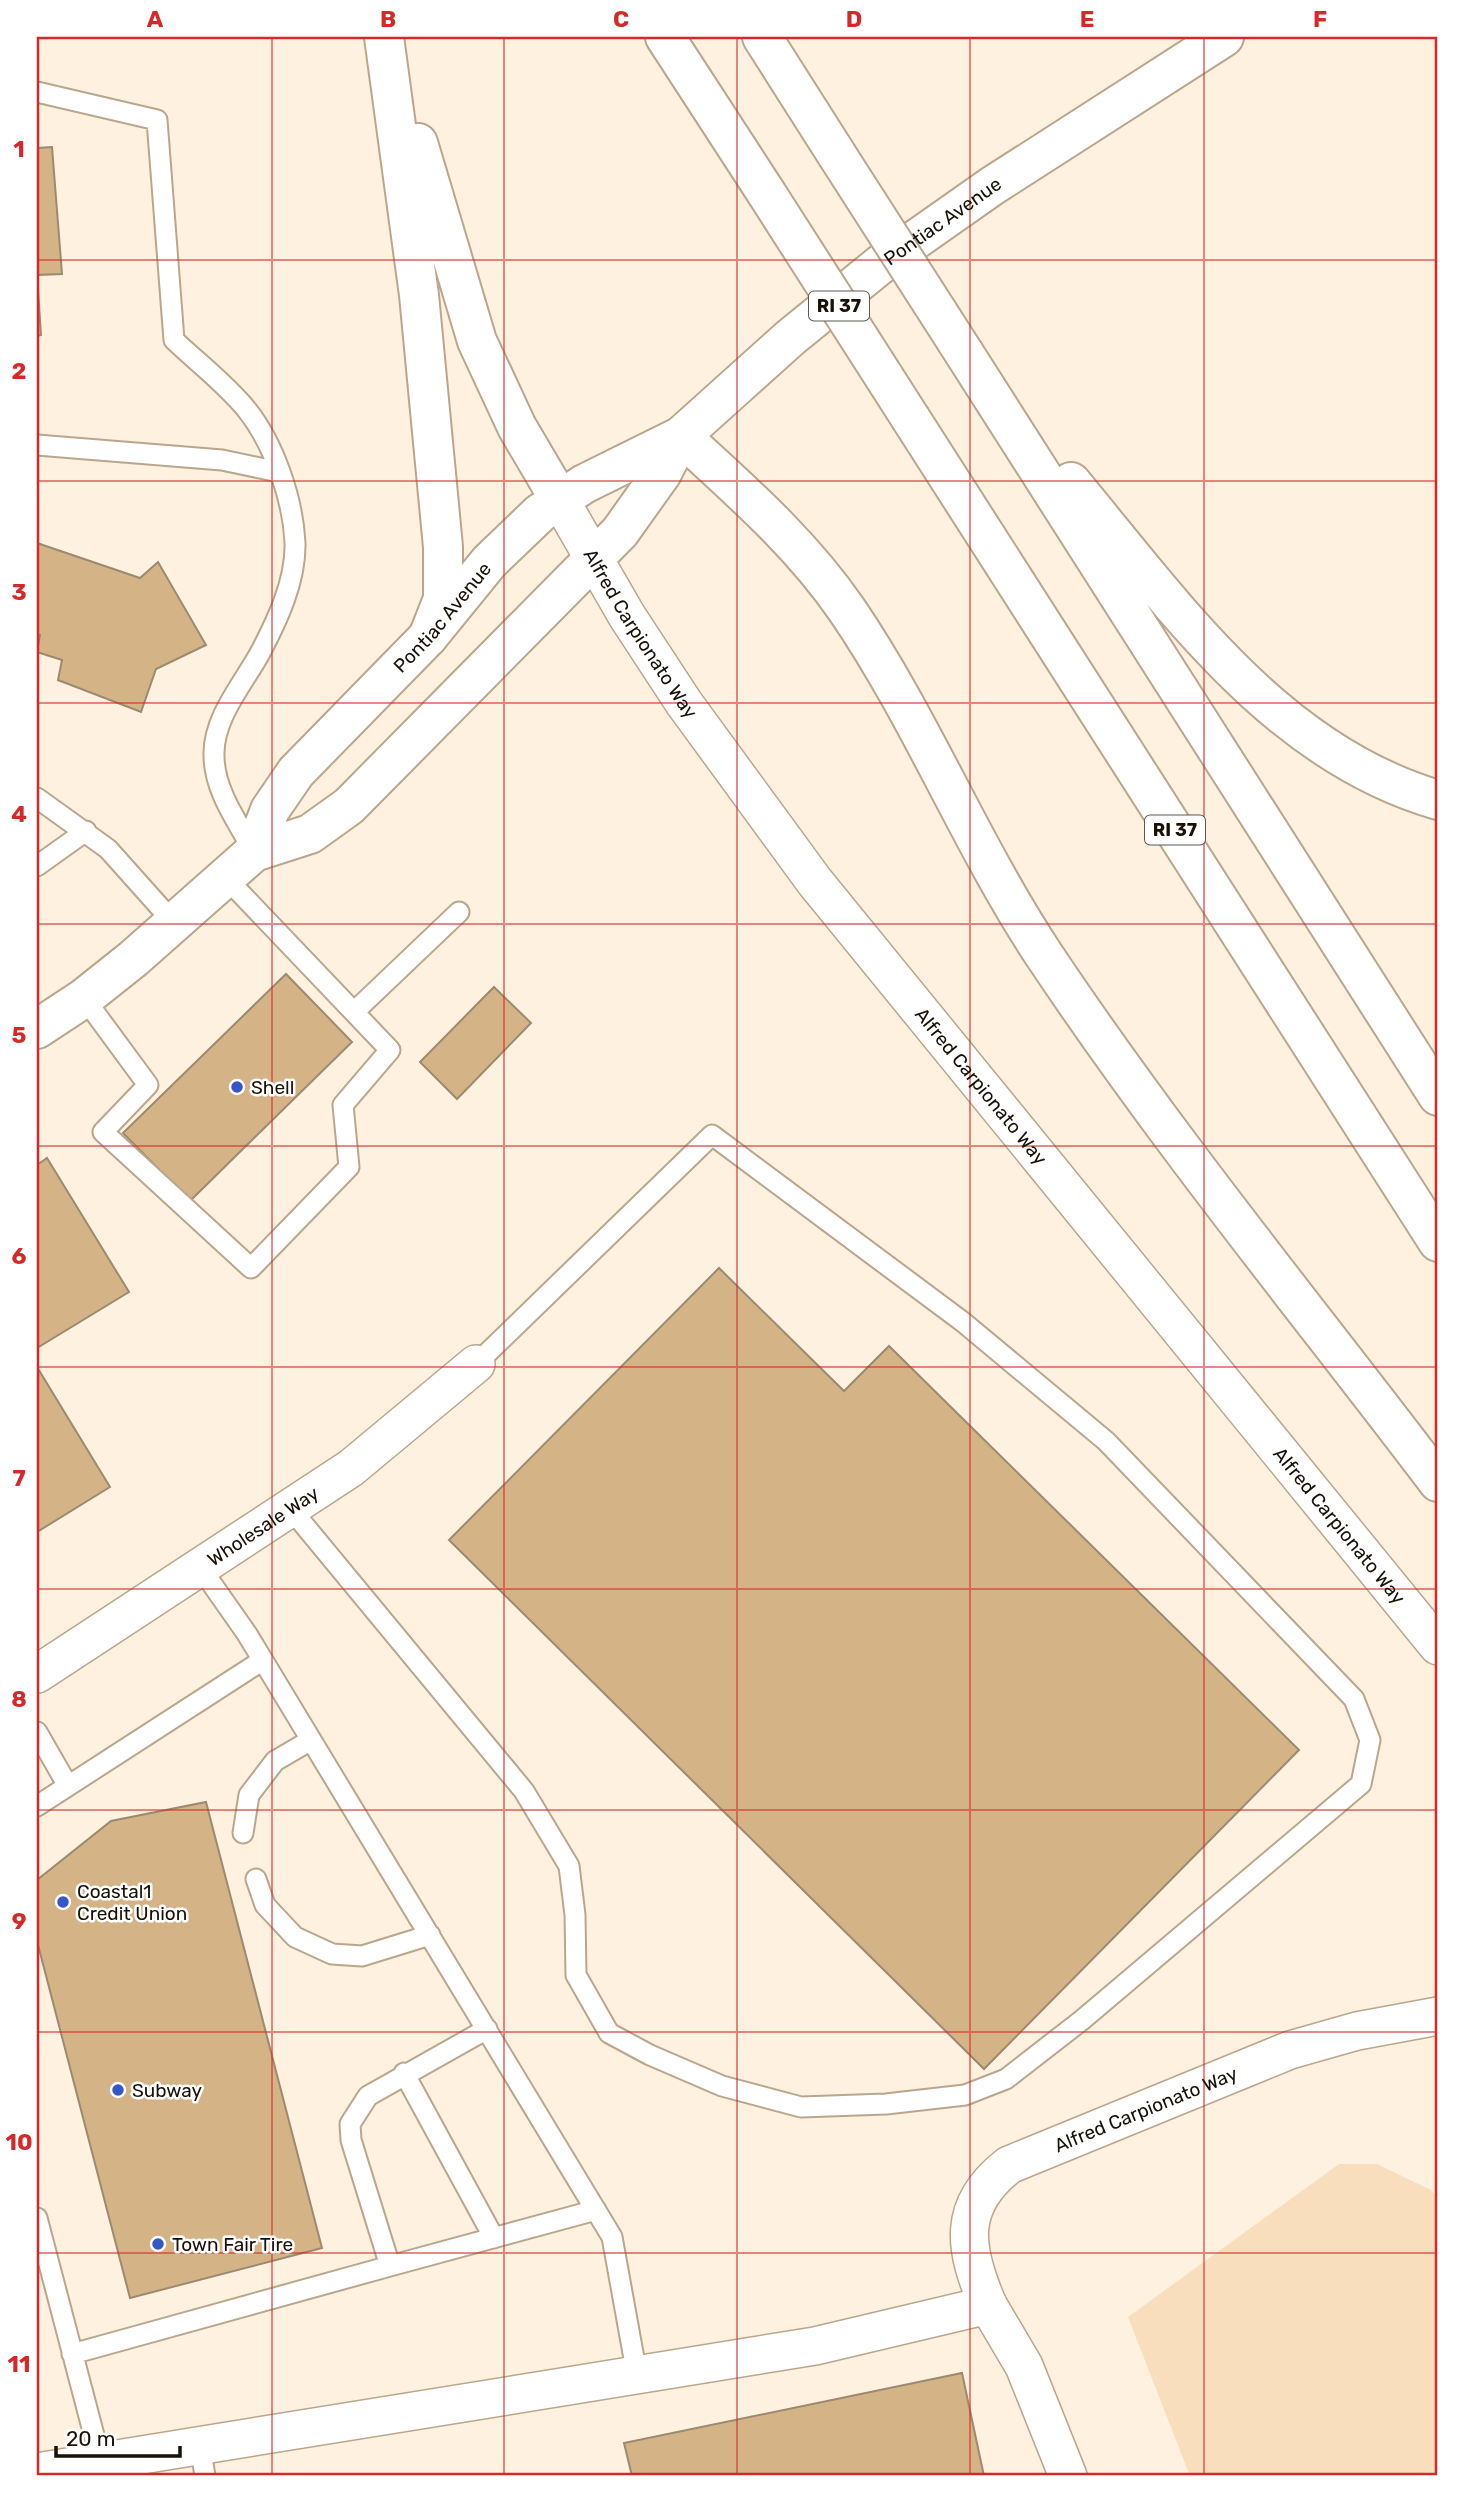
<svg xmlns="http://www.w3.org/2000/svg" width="1475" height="2513" viewBox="0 0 1475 2513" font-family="Rubik,sans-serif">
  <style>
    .green { fill: #f8debc }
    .building { fill: #d4b487; stroke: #9c8970; stroke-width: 2 }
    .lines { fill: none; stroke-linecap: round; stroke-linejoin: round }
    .service-casing { stroke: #baa68c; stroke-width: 23 }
    .minor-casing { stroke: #baa68c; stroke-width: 40 }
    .secondary-casing { stroke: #baa68c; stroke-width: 42 }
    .motorway-casing { stroke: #baa68c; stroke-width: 42 }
    .service { stroke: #fff; stroke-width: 19 }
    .minor { stroke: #fff; stroke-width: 37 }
    .secondary { stroke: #fff; stroke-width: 38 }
    .motorway { stroke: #fff; stroke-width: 38 }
    .motorway-bridge-casing { stroke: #baa68c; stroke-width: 42; stroke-linecap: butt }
    .motorway-bridge { stroke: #fff; stroke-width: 38 }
    .grid { fill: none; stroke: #d62828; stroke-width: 2; stroke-opacity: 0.55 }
    .poi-dot { fill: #3756c7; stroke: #fff; stroke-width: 2.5 }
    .labels { text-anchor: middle; stroke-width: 5; stroke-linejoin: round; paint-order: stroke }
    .shield { fill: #fff; stroke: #5d5851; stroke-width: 2 }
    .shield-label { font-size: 18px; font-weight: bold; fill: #181107 }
    .street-label { font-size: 19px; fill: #181107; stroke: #fff }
    .poi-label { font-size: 19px; fill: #181107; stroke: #fff; text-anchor: start }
    .neatline { fill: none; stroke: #d62828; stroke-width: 2.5 }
    .grid-label { font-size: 23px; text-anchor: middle; font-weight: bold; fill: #d62828 }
  </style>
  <rect width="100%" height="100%" fill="#fef1e0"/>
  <path class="green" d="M1339,2164H1377L1431,2190L1438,2198V2476H1190L1128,2317Z"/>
  <path class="building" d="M52,147L62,274L37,275L41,335L37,336V148Z
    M37,543L140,578L158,562L206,645L156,669L141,712L58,680L62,660L37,652L40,635H37Z
    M286,974L352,1042L190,1201L123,1133Z
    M494,987L531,1023L457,1099L420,1062Z
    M47,1158L129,1292L37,1348V1165Z
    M719,1268L844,1391L889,1346L1299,1750L984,2069L449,1540Z
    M37,1367L110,1487L37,1532Z
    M206,1802L322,2248L130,2298L37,1941V1880L111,1821Z
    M962,2373L984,2476H632L624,2443Z"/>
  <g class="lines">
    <defs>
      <path id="service" d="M37,92L157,120L174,340C198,363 226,384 247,410C274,444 293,499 295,543C296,581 277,621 260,653C243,684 214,717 214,753C213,789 237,821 253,850
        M37,445L222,460L279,472
        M37,798L108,849L175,924
        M37,866L86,831
        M84,998L148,1085L103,1132L251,1268L349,1167L343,1105L390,1050L226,878
        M354,1012L459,912
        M290,1508L524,1791L569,1866L575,1915L576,1975L609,2033L650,2055L722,2086L801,2107L886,2104L965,2095L1006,2079L1082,2020L1361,1784L1370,1740L1354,1699L1106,1441L963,1322L712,1135L476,1364
        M200,1567L247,1634L612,2237L637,2375
        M37,1732L68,1786
        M37,1806L263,1660
        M243,1833L249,1795L275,1761L311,1740
        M256,1879L265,1905L295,1937L332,1954L362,1956L430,1935
        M487,2029L368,2096L350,2124L351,2140L390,2266L596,2210
        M404,2073L494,2238
        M37,2218L101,2462
        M72,2354L390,2266
        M200,2445L205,2476"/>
      <g id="minor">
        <path id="s1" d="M560,500L627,616L684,703L815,882L1438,1646"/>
        <path id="s2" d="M37,1674L351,1468L476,1364"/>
        <path id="s3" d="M988,2305C964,2249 956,2206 1009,2165L1290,2050L1357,2031L1438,2016"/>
        <path d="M37,2472L815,2346L988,2305L1024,2366L1068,2476"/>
      </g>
      <g id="secondary">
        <path id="s4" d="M254,852L270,810L296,772L428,637L489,562L540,513L584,484L681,436L790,338L881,264L992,186L1224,37"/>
        <path d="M37,1029L84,998L133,959L254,852L310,834L349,806L620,532L662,473L681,436"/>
      </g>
      <path id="motorway" d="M384,37L419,295L443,547V599L428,637
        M665,37L767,194
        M762,37L837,155
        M418,143L477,341L517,427L560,500
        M964,353L1438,1096
        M911,419L1438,1242
        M681,436C741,491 801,543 847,610C922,720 971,845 1044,955C1166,1138 1306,1308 1438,1482
        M1071,482C1174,606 1276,753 1438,800"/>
    </defs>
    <use href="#service" class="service-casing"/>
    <use href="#minor" class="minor-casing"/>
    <use href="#secondary" class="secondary-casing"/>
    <use href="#motorway" class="motorway-casing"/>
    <use href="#service" class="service"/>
    <use href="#minor" class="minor"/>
    <use href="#secondary" class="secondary"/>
    <use href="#motorway" class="motorway"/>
    <defs>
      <path id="motorway-bridge" d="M837,155L964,353
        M767,194L911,419"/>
    </defs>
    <use href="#motorway-bridge" class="motorway-bridge-casing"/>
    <use href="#motorway-bridge" class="motorway-bridge"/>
  </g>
  <path class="grid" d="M272,37V2476M504,37V2476M737,37V2476M970,37V2476M1204,37V2476M37,260H1438M37,481H1438M37,703H1438M37,924H1438M37,1146H1438M37,1367H1438M37,1589H1438M37,1810H1438M37,2032H1438M37,2253H1438"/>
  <g class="poi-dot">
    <circle cx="237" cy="1087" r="7"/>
    <circle cx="63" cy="1902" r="7"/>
    <circle cx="118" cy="2090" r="7"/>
    <circle cx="158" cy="2244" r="7"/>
  </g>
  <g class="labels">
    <g class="shield">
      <rect x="809" y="291.5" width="60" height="29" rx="5"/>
      <rect x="1145" y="815.5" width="60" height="29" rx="5"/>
    </g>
    <g class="shield-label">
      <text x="839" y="312">RI 37</text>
      <text x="1175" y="836">RI 37</text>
    </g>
    <g class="street-label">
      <text dy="7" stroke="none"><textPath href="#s4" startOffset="947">Pontiac Avenue</textPath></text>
      <text dy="7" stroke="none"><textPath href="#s4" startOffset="304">Pontiac Avenue</textPath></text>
      <text dy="7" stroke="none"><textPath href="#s1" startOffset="156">Alfred Carpionato Way</textPath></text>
      <text dy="7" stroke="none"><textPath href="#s1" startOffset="723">Alfred Carpionato Way</textPath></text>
      <text dy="7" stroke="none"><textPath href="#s1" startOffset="1290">Alfred Carpionato Way</textPath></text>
      <text dy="7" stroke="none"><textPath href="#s2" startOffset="270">Wholesale Way</textPath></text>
      <text dy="7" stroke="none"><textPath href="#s3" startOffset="304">Alfred Carpionato Way</textPath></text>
    </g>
    <g class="poi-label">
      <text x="251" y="1094">Shell</text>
      <text x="77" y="1898">Coastal1<tspan x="77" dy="22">Credit Union</tspan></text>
      <text x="132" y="2097">Subway</text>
      <text x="172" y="2251">Town Fair Tire</text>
    </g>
  </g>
  <rect width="1475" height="2513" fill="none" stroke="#ffffff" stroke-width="77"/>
  <path d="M56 2446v10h124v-10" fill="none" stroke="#181107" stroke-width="3.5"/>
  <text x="66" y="2446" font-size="21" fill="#181107" stroke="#ffffff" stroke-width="5" paint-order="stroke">20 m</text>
  <rect x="38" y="38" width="1398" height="2436" class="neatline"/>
  <g class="grid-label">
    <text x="155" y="27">A</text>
    <text x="388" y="27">B</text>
    <text x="621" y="27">C</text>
    <text x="854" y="27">D</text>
    <text x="1087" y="27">E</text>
    <text x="1320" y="27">F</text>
    <text x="19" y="157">1</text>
    <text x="19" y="379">2</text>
    <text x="19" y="600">3</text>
    <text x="19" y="822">4</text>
    <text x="19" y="1043">5</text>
    <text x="19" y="1264">6</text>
    <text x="19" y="1486">7</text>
    <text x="19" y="1707">8</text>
    <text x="19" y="1929">9</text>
    <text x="19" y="2150">10</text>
    <text x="19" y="2372">11</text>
  </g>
</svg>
